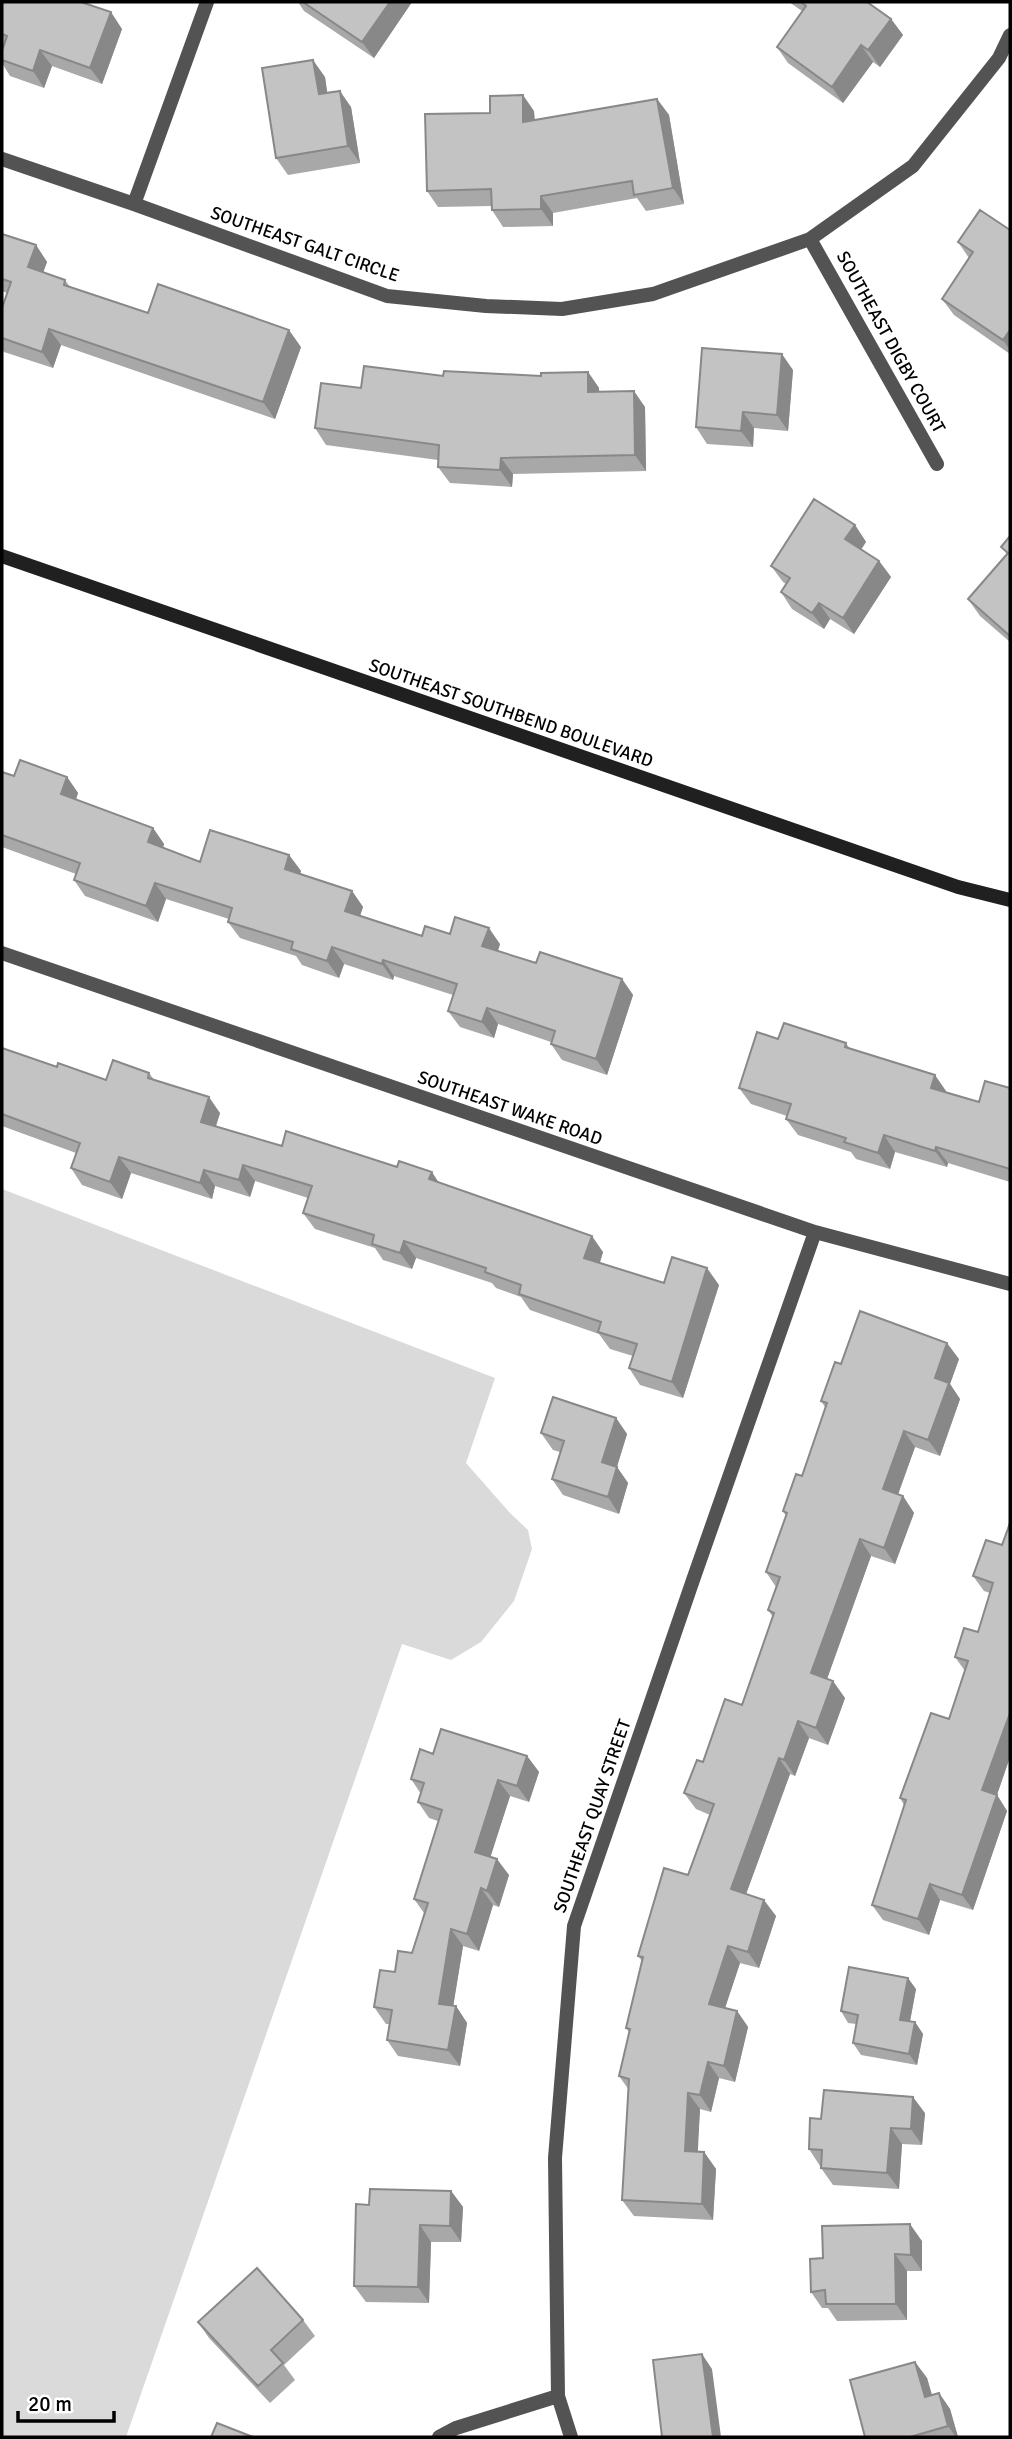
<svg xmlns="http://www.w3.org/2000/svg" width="1012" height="2439" viewBox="0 0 1012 2439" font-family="Signika,sans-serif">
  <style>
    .green { fill: #dadada }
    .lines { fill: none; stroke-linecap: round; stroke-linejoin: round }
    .street { stroke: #535353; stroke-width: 14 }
    .secondary { stroke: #202020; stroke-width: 14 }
    .wall { fill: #a8a8a8 }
    .shaded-wall { fill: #888 }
    .building { fill: #c3c3c3; stroke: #888; stroke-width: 2 }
    .labels { text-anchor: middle; stroke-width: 5; stroke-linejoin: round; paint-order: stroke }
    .street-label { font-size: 18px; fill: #000; stroke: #fff }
  </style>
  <rect width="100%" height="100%" fill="#fff"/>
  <path class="green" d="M2,1189L495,1378L466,1463L510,1513L528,1530L532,1549L514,1601L481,1642L451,1660L402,1644L126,2437H2Z"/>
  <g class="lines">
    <path class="street" d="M2,159L134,204L387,296L486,306L562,309L653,294L810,239L913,166L999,58L1010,35
      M134,204L207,2
      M810,239L937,464
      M2,953L815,1232L1010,1284
      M439,2437L456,2428L558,2396
      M571,2437L558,2396L555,2158L574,1926L693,1580L815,1232"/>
    <path class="secondary" d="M2,556L958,887L1010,900"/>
  </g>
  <path class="wall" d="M2,2L122,29L102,84L52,66L44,88L10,76L2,63V51L3,48L2,47Z
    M298,2H412L374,58L304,11Z
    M789,2H867L891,19L903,35L880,67L873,62L843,103L788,63L777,47L802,11Z
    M325,77L327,93L351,107L360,163L288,175L276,158Z
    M657,99L669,115L684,204L646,211L637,198L553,213V226L503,227L492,210L491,206L438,207L427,191L490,113L534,111L535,120Z
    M1010,230V354L954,315L942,299L969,258L958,242Z
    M2,234L36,245L47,262L43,272L65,280L70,287L148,313L301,347L275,419L61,345L53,368L4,352L2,348V308L7,293L2,291Z
    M793,370L788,431L754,428L753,447L707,444L696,427Z
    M588,372L599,388V392L645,407L646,471L513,474L512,487L450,483L438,467V460L326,445L315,428L361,388L443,376H541Z
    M855,525L866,542L861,549L879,561L891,577L854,634L830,619L824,629L792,609L781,592L786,584L783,582L771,566Z
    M1010,536V642L980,616L968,599L1007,554L1001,547Z
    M2,772L14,776L67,777L78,793L76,800L153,828L164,844L163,848L200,862L289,855L301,871L300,874L352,891L363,907L360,916L422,936L450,934L500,944L498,951L536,963L622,979L633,995L607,1075L562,1060L551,1044V1042L498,1024L494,1038L460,1027L448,1011L453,995L394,976L393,980L344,964L339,978L302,965L296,956L240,938L228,922L229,919L166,899L158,922L85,896L74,880L76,874L2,847Z
    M778,1039L846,1043L850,1049L946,1091V1092L979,1102L1010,1088V1182L948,1163L947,1167L895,1152L890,1169L856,1159L851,1152L798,1135L786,1119L787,1116L751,1104L739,1088Z
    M2,1048L57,1067L106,1080L149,1073L155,1081L220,1113L216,1126L282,1146L439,1183L603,1252L600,1263L664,1283L719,1285L683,1398L640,1385L629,1368L633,1356L610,1349L599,1334L530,1310L521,1297L496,1288L492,1283L416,1258L412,1269L383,1260L375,1248L315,1229L303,1213L308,1198L255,1181L250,1197L215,1186L212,1199L131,1173L122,1199L82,1185L71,1168L76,1153L2,1126Z
    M959,1359L950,1384L960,1399L940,1456L915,1447L898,1495L903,1496L914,1513L895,1564L871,1556L827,1679L845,1698L828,1745L809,1738L795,1776L790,1774L746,1894L776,1916L759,1968L740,1963L725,2008L737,2011L748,2027L735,2082L719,2078L711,2112L700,2109L697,2152H704L716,2169L713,2220L634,2216L622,2200L629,2090L619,2076L629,2032L626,2028L642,1961L638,1956L688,1875L710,1815L696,1809L684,1793L703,1762L742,1705L773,1617L768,1610L776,1587L766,1572L786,1516L783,1511L802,1476L825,1407L821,1401L841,1364Z
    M616,1418L627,1434L617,1467L628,1483L619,1514L563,1495L552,1479L560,1452L553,1450L541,1433Z
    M1010,1523V1757L997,1795L1007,1811L973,1910L940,1900L929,1935L883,1920L872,1905L904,1805L900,1798L949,1719L965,1671L955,1657L978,1632L990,1593L984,1591L973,1576L1002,1545Z
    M433,1754L527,1756L539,1772L529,1802L510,1796L490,1857L509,1875L499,1907L493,1905L479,1951L463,1946L453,2006H456L467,2023L460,2066L398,2056L387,2040L389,2024H386L374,2007L395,1972L412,1953L424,1913L414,1899L438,1821L429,1818L418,1802L421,1794L411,1779Z
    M916,1989L910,2022H915L923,2034L917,2065L861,2055L853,2043L856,2024L848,2023L841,2011Z
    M925,2113L922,2145L902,2144L899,2189L833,2185L821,2168V2166H820L809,2149L821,2119Z
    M451,2191L463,2207L461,2242H431L429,2303L366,2302L354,2286L369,2205Z
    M922,2241V2271H907V2320L837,2321L828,2308H822L811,2292L823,2258Z
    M303,2320L315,2336L284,2365L295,2380L270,2403L209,2338L198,2322Z
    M915,2362L927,2378L932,2395L939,2393L950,2409L958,2437H865Z"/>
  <path class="shaded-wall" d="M390,2H412L374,58L362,42Z
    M111,12L122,29L102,84L90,68Z
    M891,19L903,35L880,67L868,50Z
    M861,45L873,62L843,103L832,87Z
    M40,50L52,66L44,88L33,71Z
    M313,60L325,77L330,111L319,94Z
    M340,91L351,107L360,163L348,146Z
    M523,95L534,111L535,139L523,122Z
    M657,99L669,115L684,204L673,188Z
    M541,196L553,213V226L541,209Z
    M36,245L47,262L39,284L28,267Z
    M49,329L61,345L53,368L42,352Z
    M289,330L301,347L275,419L263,402Z
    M1010,330V350L1003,340Z
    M782,354L793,370L788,431L777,415Z
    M588,372L599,388L600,409L588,392Z
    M634,391L645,407L646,471L635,455Z
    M743,412L754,428L753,447L741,431Z
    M501,458L513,474L512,487L500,470Z
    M855,525L866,542L857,556L845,539Z
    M879,561L891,577L854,634L843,618Z
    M819,603L830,619L824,629L812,613Z
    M67,777L78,793L72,811L61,794Z
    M153,828L164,844L159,859L148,842Z
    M289,855L301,871L296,885L285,869Z
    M155,883L166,899L158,922L146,906Z
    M352,891L363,907L356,927L345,911Z
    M489,928L500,944L494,962L482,946Z
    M332,947L344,964L339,978L327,961Z
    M383,960L394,976L393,980L382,964Z
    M622,979L633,995L607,1075L596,1059Z
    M487,1008L498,1024L494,1038L482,1022Z
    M935,1075L946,1091L942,1104L931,1088Z
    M209,1097L220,1113L212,1138L201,1122Z
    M884,1135L895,1152L890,1169L878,1153Z
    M936,1147L948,1163L947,1167L935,1151Z
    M119,1157L131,1173L122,1199L110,1182Z
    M243,1165L255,1181L250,1197L239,1180Z
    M204,1170L215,1186L212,1199L200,1183Z
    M432,1172L443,1189L429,1179Z
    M592,1236L603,1252L596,1274L584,1258Z
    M404,1241L416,1258L412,1269L400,1253Z
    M707,1268L719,1285L683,1398L672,1382Z
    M947,1343L959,1359L950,1384L960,1399L940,1456L928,1440L935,1378Z
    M616,1418L627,1434L613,1479L602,1462Z
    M904,1431L915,1447L894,1505L883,1489Z
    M617,1467L628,1483L619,1514L608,1497Z
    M903,1496L914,1513L895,1564L884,1548Z
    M860,1539L871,1556L823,1690L811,1673Z
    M833,1681L845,1698L828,1745L816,1728Z
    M1010,1713V1757L993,1806L982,1790Z
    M798,1721L809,1738L795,1776L784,1760Z
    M527,1756L539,1772L529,1802L517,1786Z
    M779,1758L790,1774L742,1905L731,1889Z
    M498,1780L510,1796L487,1868L475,1852Z
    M997,1795L1007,1811L973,1910L962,1895Z
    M497,1859L509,1875L499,1907L487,1891Z
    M930,1884L940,1900L929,1935L918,1919Z
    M481,1888L493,1905L479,1951L467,1934Z
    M764,1900L776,1916L759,1968L748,1952Z
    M451,1929L463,1946L451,2020L439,2004Z
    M728,1946L740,1963L721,2020L709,2004Z
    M908,1978L916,1989L908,2031L900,2020Z
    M456,2006L467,2023L460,2066L448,2050Z
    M737,2011L748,2027L735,2082L724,2066Z
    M915,2022L923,2034L917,2065L909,2054Z
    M708,2062L719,2078L711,2112L700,2095Z
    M688,2093L700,2109L697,2168L685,2151Z
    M913,2097L925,2113L922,2145L911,2129Z
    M891,2128L902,2144L899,2189L887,2173Z
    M704,2152L716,2169L713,2220L702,2204Z
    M451,2191L463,2207L461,2242L450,2226Z
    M910,2224L922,2241V2271L911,2255Z
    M420,2225L431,2242L429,2303L418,2287Z
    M895,2254L907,2271V2320L896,2304Z
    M702,2354L712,2369L721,2437H713Z
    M915,2362L927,2378L937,2413L925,2397Z
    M939,2393L950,2409L958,2437H956L948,2426Z"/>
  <path class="building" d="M2,2H81L111,12L90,68L40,50L33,71L2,60V51L7,36L2,34Z
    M303,2H390L362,42Z
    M801,2H867L891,19L868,50L861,45L832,87L777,47L806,6Z
    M313,60L319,94L340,91L348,146L276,158L262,68Z
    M523,95V122L657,99L673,188L634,195L632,181L541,196V209L492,210L491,189L427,191L425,114L490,113V96Z
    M980,210L1010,230V330L1003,340L942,299L973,252L958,242Z
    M2,234L36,245L28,267L65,280L64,285L148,313L158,284L289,330L263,402L49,329L42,352L2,338V308L11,282L2,279Z
    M702,348L782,354L777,415L743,412L741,431L696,427Z
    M364,366L443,376L444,371L541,376V373L588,372V392L634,391L635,455L501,458L500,470L438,467L439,445L315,428L321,383L361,388Z
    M814,499L855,525L845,539L879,561L843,618L819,603L812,613L781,592L790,578L771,566Z
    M1010,536V636L968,599L1008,553L1001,547Z
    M20,760L67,777L61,794L153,828L148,842L200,862L210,830L289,855L285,869L352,891L345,911L422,936L425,926L450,934L455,917L489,928L482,946L536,963L540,952L622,979L596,1059L551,1044L555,1031L487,1008L482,1022L448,1011L457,984L383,960L382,964L332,947L327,961L291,949L293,942L228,922L232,908L155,883L146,906L74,880L80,863L2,835V772L14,776Z
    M784,1023L846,1043L845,1047L935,1075L931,1088L979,1102L985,1081L1010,1088V1169L936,1147L935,1151L884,1135L878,1153L844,1142L846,1138L786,1119L791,1104L739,1088L757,1032L778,1039Z
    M2,1048L57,1067L58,1063L106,1080L113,1060L149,1073L148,1078L209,1097L201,1122L282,1146L286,1131L397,1167L399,1161L432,1172L429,1179L592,1236L584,1258L664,1283L672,1257L707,1268L672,1382L629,1368L637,1344L598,1332L601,1322L519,1294L521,1285L485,1272L486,1268L404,1241L400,1253L372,1244L374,1235L303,1213L312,1186L243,1165L239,1180L204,1170L200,1183L119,1157L110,1182L71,1168L80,1143L2,1114Z
    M860,1311L947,1343L935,1378L949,1383L928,1440L904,1431L883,1489L903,1496L884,1548L860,1539L811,1673L833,1681L816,1728L798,1721L784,1760L779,1758L731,1889L764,1900L748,1952L728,1946L709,2004L737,2011L724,2066L708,2062L700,2095L688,2093L685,2151L704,2152L702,2204L622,2200L629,2079L619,2076L630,2029L626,2028L643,1957L638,1956L664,1868L688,1875L714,1804L684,1793L697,1760L703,1762L725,1699L742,1705L774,1613L768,1610L780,1577L766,1572L787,1513L783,1511L796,1474L802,1476L827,1403L821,1401L835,1362L841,1364Z
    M553,1397L616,1418L602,1462L617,1467L608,1497L552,1479L564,1441L541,1433Z
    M1010,1523V1713L982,1790L997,1795L962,1895L930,1884L918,1919L872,1905L906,1800L900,1798L931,1713L949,1719L968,1661L955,1657L964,1628L978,1632L993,1583L973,1576L986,1540L1002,1545Z
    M441,1729L527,1756L517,1786L498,1780L475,1852L497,1859L487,1891L481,1888L467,1934L451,1929L439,2004L456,2006L448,2050L387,2040L392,2010L374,2007L380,1970L395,1972L398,1951L412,1953L428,1903L414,1899L442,1810L418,1802L424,1783L411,1779L420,1749L433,1754Z
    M849,1967L908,1978L900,2020L915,2022L909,2054L853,2043L858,2015L841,2011Z
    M824,2090L913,2097L911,2129L891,2128L887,2173L821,2168L822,2150L809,2149L810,2118L821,2119Z
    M370,2189L451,2191L450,2226L420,2225L418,2287L354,2286L356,2204L369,2205Z
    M910,2224L911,2255L895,2254L896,2304H826L825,2290L811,2292L810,2259L823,2258L822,2226Z
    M257,2268L303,2320L271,2350L283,2363L258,2386L198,2322Z
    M702,2354L713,2437H662L653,2360Z
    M915,2362L925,2397L939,2393L948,2426L910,2437H865L850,2380Z
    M217,2423L253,2437H211Z"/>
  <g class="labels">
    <g class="street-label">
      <text transform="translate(305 244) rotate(19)" y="6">SOUTHEAST GALT CIRCLE</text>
      <text transform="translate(891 342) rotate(61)" y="6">SOUTHEAST DIGBY COURT</text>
      <text transform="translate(511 713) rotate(19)" y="6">SOUTHEAST SOUTHBEND BOULEVARD</text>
      <text transform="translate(510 1108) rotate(19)" y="6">SOUTHEAST WAKE ROAD</text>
      <text transform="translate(592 1816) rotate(-71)" y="6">SOUTHEAST QUAY STREET</text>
    </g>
  </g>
  <rect width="1012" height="2439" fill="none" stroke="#000000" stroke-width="7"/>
  <path d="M18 2411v10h96v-10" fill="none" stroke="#000000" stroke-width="3.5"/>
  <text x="28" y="2411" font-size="21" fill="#000000" stroke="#ffffff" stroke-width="5" paint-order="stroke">20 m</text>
</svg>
